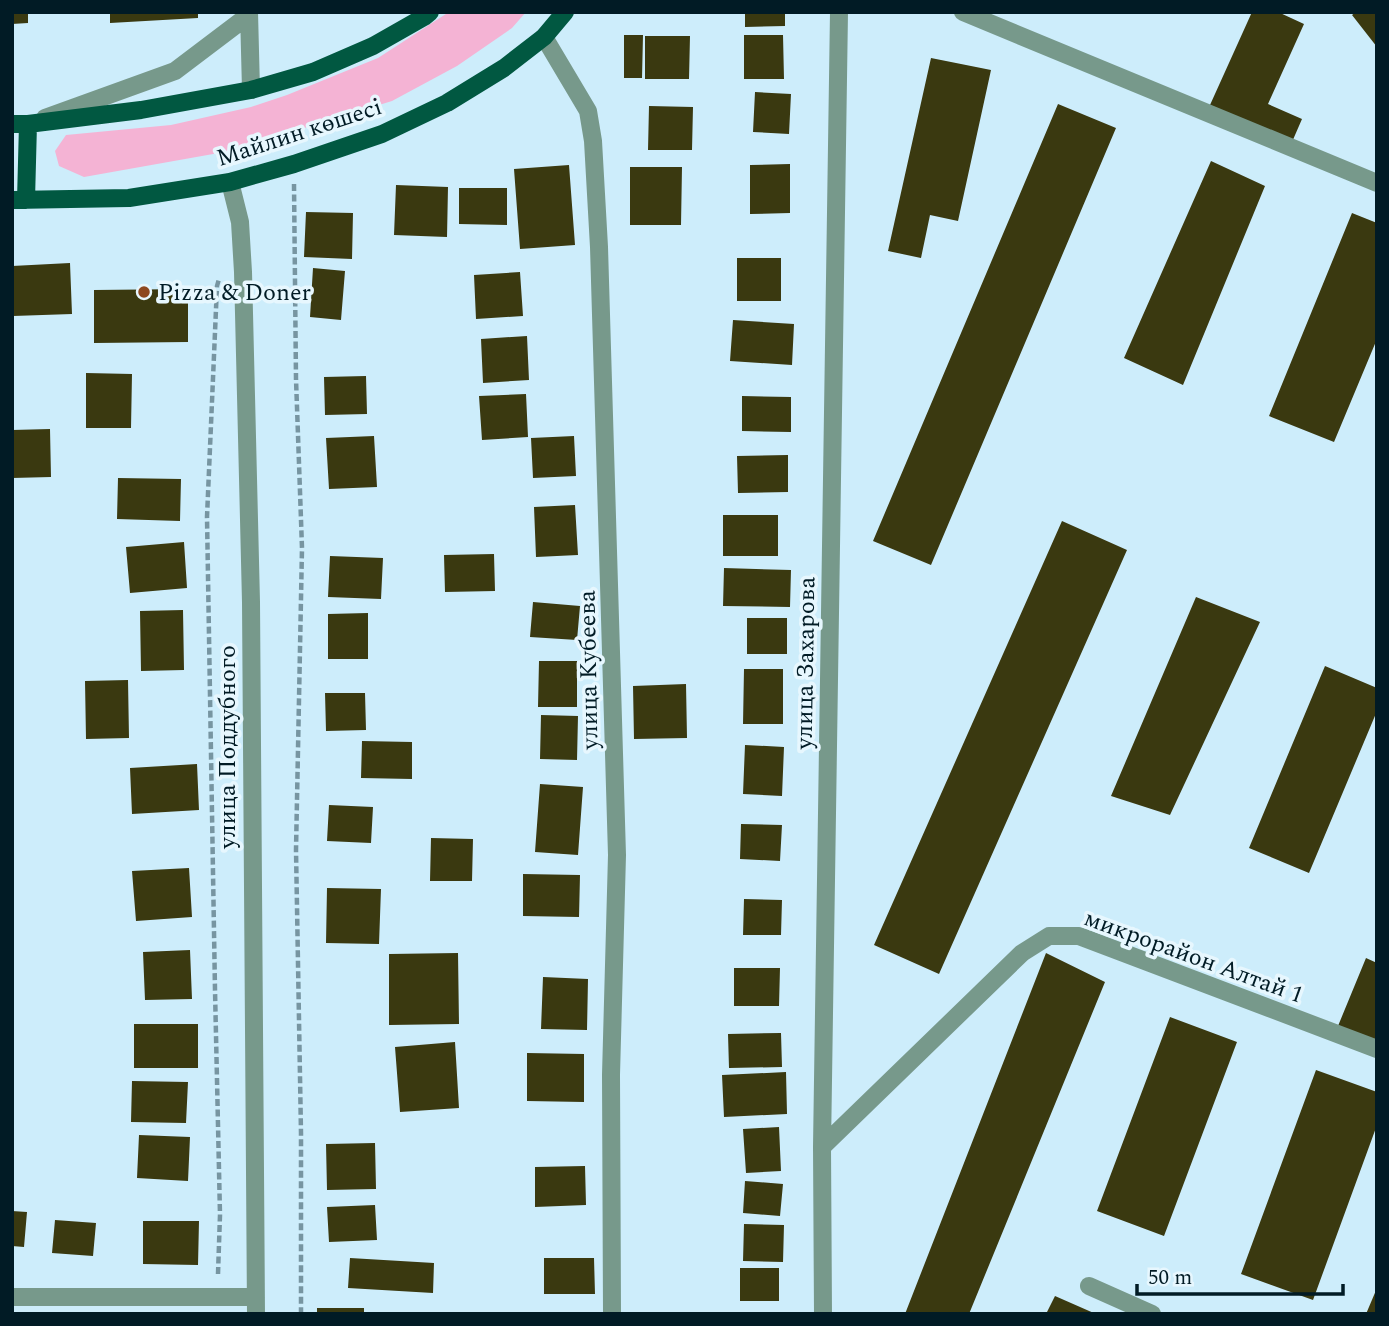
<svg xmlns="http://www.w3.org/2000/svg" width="1389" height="1326" viewBox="0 0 1389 1326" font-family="Spectral,serif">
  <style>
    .green { fill: #f4b3d4 }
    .building { fill: #3a3910 }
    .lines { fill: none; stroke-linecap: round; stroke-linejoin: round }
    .path { stroke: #7795a1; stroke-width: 4.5; stroke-dasharray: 7 3.5; stroke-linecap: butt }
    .minor { stroke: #77998b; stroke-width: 18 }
    .major { stroke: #015841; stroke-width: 18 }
    .poi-dot { fill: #8d4820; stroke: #e7f7fe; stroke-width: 2.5 }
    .labels { text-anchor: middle; stroke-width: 7; stroke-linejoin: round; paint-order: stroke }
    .street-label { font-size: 24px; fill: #011b25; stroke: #e7f7fe }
    .poi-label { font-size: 24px; fill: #011b25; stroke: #e7f7fe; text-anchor: start }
  </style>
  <rect width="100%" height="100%" fill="#cdedfb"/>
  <path class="green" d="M449,12H526L512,28L457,66L392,101L230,151L84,177L59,166L55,151L66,135L171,125L251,107L287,95L378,58Z"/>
  <path class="building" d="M12,12H28V23L12,24Z
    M110,12H198V18L110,23Z
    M745,12H785V26L745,27Z
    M1252,12H1278L1304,24L1268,104L1302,119L1292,142L1210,105Z
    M1356,12H1377V47L1352,15Z
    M624,35H643L642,78H624Z
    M744,35H783L784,79H744Z
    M645,36H690L689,79H645Z
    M931,58L991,70L958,221L930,215L921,258L888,251Z
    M755,92L791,94L789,134L753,132Z
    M1058,104L1116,128L931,565L873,541Z
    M649,106L693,107L692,150H648Z
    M1211,161L1265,186L1183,385L1124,358Z
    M790,164V213L750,214V165Z
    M569,165L575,245L520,249L514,169Z
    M630,167H682L681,225H630Z
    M396,185L448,187L447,237L394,235Z
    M459,188H507V225L459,224Z
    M306,212L353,213L352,259L304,257Z
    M1352,213L1377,223V339L1334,442L1269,416Z
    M737,258H781V301H737Z
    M70,263L72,314L13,316L12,266Z
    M313,268L345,271L341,320L310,317Z
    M520,272L523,316L476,319L474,275Z
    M188,289V342L94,343V290Z
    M733,320L794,324L792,365L730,361Z
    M527,336L529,380L483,383L481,339Z
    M86,373L132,374L131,428H86Z
    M366,376L367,414L325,415L324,377Z
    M526,394L528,437L482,440L479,396Z
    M742,396L791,397V432L742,431Z
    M50,429L51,477L12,478V430Z
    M374,436L377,487L329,489L326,438Z
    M574,436L576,476L533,478L531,438Z
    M788,455V492L738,493L737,456Z
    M118,478L181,479L180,521L117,519Z
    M575,505L578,555L536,557L534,507Z
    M723,515H778V556H723Z
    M1062,521L1127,550L939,974L874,945Z
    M184,542L187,588L130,593L126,547Z
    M494,554L495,591L445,592L444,555Z
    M330,556L383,558L381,599L328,597Z
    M724,568L791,570L790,607L723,606Z
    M1196,597L1260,622L1170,815L1111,796Z
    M533,602L580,606L577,640L530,637Z
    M183,610L184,670L141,671L140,611Z
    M368,613V659H328V614Z
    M747,618H787V654H747Z
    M539,661H577V707H538Z
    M1325,666L1377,688V711L1309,873L1249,848Z
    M744,669H783V724H743Z
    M128,680L129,738L86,739L85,681Z
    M686,684L687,738L634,739L633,686Z
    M325,693H365L366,730L326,731Z
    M541,715L578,716L577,760L540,759Z
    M362,741L412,742V779L361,778Z
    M745,745L784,747L782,796L743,794Z
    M197,764L199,810L132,814L130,768Z
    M540,784L583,787L578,855L535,852Z
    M329,805L373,807L371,843L327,841Z
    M741,824L782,825L780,861L740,859Z
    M431,838L473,839L472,881H430Z
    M189,868L192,917L136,921L132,871Z
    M523,874L580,875L579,917L523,916Z
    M327,888L381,889L379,944L326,943Z
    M744,899L782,900L781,935H743Z
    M190,950L192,999L145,1000L143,952Z
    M458,953L459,1024L389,1025V954Z
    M1046,953L1105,982L969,1314H905Z
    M1366,958L1377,963V1042L1338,1026Z
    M734,968H780L779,1006H734Z
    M543,977L588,979L587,1030L541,1029Z
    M1170,1017L1237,1042L1164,1236L1097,1211Z
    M134,1024H198V1068H134Z
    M781,1033L782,1067L729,1068L728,1034Z
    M455,1042L459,1108L400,1112L395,1047Z
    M527,1053L584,1054V1102L527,1101Z
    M1316,1070L1377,1092V1125L1313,1300L1241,1274Z
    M786,1072L787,1114L724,1117L722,1075Z
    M132,1081L188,1082L186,1123L131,1122Z
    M779,1127L781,1171L746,1173L743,1129Z
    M139,1135L190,1137L188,1181L137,1178Z
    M375,1143L376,1189L327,1190L326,1144Z
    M585,1166L586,1205L535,1207V1167Z
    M745,1181L783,1184L780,1216L743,1213Z
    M375,1205L377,1240L329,1242L327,1207Z
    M12,1211L27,1212L24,1247L12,1246Z
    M55,1220L96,1223L93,1256L52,1253Z
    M143,1221H199L198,1265L143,1264Z
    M744,1224L784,1225L783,1262L743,1261Z
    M350,1258L434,1263L433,1293L348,1288Z
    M544,1258H594L595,1294H544Z
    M740,1268H779V1301H740Z
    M1377,1288V1314H1366Z
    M1055,1296L1096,1314H1046Z
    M317,1308H364V1314H317Z"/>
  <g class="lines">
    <path class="path" d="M294,184L296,379L302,548L296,850L301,1133V1314
      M218,1274L220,1215L215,990L207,517L217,286L219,279"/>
    <path class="minor" d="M249,12L251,90
      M963,12L1377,183
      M544,37L588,111L593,141L599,247L617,855L611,1075L612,1314
      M45,118L175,71L249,15
      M230,182L240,222L243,272L251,602L256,1314
      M822,1147L1022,953L1049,936H1079L1377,1049
      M1089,1286L1152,1314
      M12,1297H256
      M823,1314L822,1147L839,12"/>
    <path class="major" d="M12,124H28L141,110L251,90L313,72L373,46L424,17L430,12
      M12,200L129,198L230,182L294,164L382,134L447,103L504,68L544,37L565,12
      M26,200L28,124"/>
  </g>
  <circle class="poi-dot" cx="144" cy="292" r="7"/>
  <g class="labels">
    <g class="street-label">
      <text transform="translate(299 132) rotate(-18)" y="8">Майлин көшесі</text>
      <text transform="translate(805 663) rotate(-89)" y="8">улица Захарова</text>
      <text transform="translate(588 670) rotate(-91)" y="8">улица Кубеева</text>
      <text transform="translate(227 747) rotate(-90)" y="8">улица Поддубного</text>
      <text transform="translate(1194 956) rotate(20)" y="8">микрорайон Алтай 1</text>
    </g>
    <g class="poi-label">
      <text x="158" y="300">Pizza &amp; Doner</text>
    </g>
  </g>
  <rect width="1389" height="1326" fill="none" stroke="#011b25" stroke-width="28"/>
  <path d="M1137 1284v10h206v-10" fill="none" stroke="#011b25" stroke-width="3.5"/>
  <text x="1148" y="1284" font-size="21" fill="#011b25" stroke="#e7f7fe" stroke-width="5" paint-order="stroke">50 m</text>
</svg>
